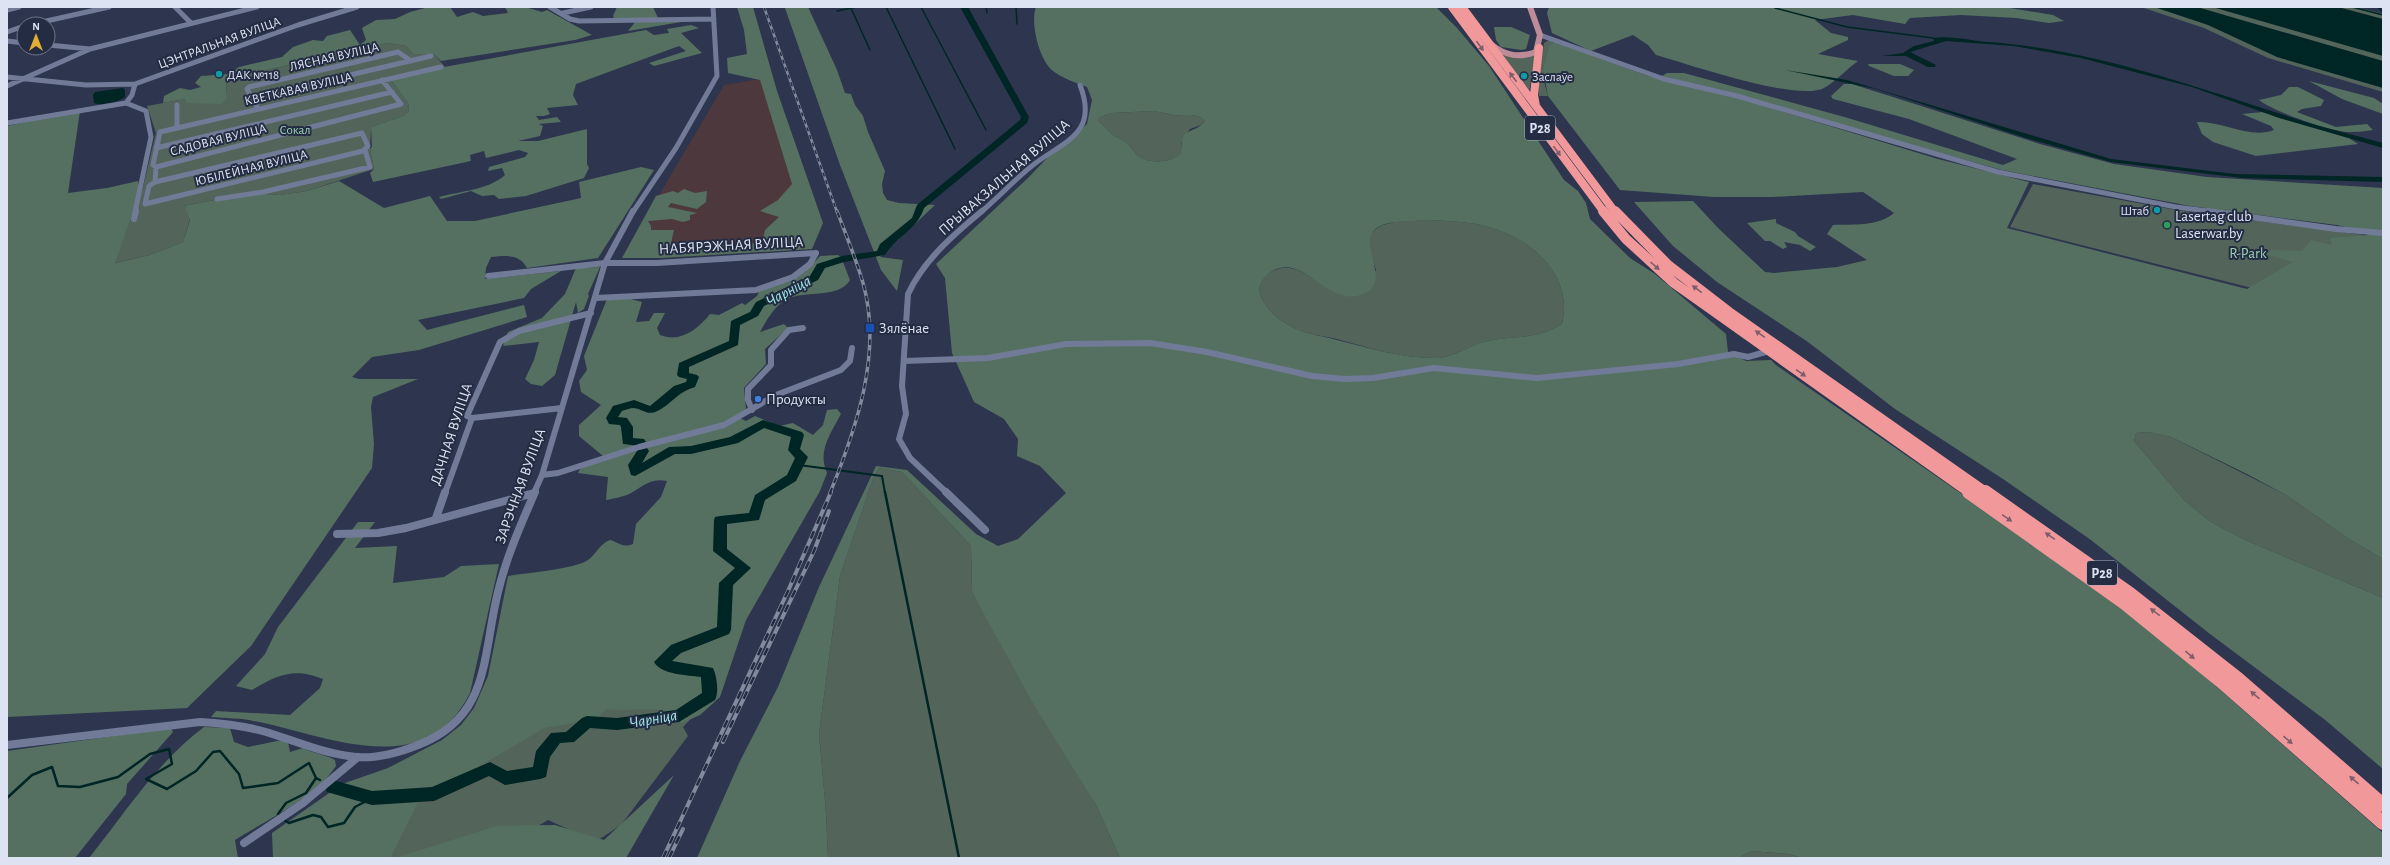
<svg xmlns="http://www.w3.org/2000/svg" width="2390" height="865" viewBox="0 0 2390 865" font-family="'Alegreya Sans',sans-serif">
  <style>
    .education { fill: #4d383d }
    .green { fill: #53655a }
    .forest { fill: #557060; fill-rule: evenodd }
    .water { fill: #002525 }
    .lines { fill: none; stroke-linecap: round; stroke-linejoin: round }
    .stream-far2 { stroke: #002525; stroke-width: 1.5 }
    .stream-far1 { stroke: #002525; stroke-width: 2 }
    .stream { stroke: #002525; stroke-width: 2.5 }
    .river { fill: #002525; fill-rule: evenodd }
    .minor-far2 { stroke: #717b97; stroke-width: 5 }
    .minor-far1 { stroke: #717b97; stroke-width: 6 }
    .minor { stroke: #717b97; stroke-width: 8 }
    .major { stroke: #be8c99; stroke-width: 6 }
    .highway-far2 { stroke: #f1989b; stroke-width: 8 }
    .highway-far1 { stroke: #f1989b; stroke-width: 10 }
    .highway { stroke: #f1989b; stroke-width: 14 }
    .rail-far2-casing { stroke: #828a9d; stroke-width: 2.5 }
    .rail-far1-casing { stroke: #828a9d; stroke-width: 3.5 }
    .rail-casing { stroke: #828a9d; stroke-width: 4 }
    .rail-far2 { stroke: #232c43; stroke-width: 1.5; stroke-dasharray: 4; stroke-linecap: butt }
    .rail-far1 { stroke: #232c43; stroke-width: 2; stroke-dasharray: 5.5; stroke-linecap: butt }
    .rail { stroke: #232c43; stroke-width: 2.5; stroke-dasharray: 8; stroke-linecap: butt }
    .oneway { fill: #805d6b }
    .culture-dot { fill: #0f9aa8; stroke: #232c43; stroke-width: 1.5 }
    .leisure-dot { fill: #2e9e5b; stroke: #232c43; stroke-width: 1.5 }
    .transit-dot { fill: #1a4fb4; stroke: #232c43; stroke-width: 1.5 }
    .shop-dot { fill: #3f7fe0; stroke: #232c43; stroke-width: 1.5 }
    .labels { text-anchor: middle; stroke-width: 4; stroke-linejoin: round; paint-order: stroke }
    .far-street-label { font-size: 13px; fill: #dde3f2; stroke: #232c43 }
    .far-poi-label { font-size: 13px; fill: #dde3f2; stroke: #232c43; text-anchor: start }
    .far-park-label { font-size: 13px; fill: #9cd1b2; stroke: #232c43 }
    .shield { fill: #232c43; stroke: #a5acbe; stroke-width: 1 }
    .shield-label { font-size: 14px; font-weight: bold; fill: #dde3f2 }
    .street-label { font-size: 15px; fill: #dde3f2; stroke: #232c43 }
    .poi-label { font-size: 15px; fill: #dde3f2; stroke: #232c43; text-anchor: start }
    .park-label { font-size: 15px; fill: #9cd1b2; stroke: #232c43 }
    .water-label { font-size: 16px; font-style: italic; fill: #9fe6e6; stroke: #232c43 }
  </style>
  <rect width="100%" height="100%" fill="#2d364e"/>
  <path class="education" d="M760,79L812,249L660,258H622L724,85Z"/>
  <path class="green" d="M2141,7H2357L2383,14V92L2268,58L2204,28Z
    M1549,40L1570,45L1601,60L1590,56L1543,78L1548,96H1539L1538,80L1544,43Z
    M388,43L406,46L413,54H434L445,67L391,80L408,103L409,111L403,116L371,127L370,149L374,169L307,191L280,195L250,193L184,206L190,219L183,242L150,255L114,263L142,191L156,133L147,106L185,99L227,98L226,79Z
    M1537,54L1529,91L1502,55L1516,57Z
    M1154,111C1161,112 1167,114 1174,115C1185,116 1197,112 1205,121L1201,125L1190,129L1181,143L1183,153C1172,163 1147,165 1136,154C1132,150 1130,145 1126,142C1122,139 1116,137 1112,134C1107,130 1104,125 1098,121V118L1111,113Z
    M2033,184L2176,210L2364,235L2252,288L2010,227Z
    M1425,220C1448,221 1473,221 1495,229C1536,243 1573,277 1562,324C1534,342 1507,334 1477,344C1464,349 1453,357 1438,358C1403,359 1369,348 1337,339C1324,336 1311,335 1299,330C1283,324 1265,310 1260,294C1256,280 1271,269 1283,268C1307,265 1326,297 1360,295L1376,270C1374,263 1367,250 1368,243C1371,218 1407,222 1425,220Z
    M2149,432L2171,437L2286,495L2349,539L2383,559V598L2245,540L2211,522L2184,500L2134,441L2136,433Z
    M879,468L902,472L971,546L972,592L1096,805L1120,858H828L826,812L819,734L840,576L873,479Z
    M588,676L708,701L683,727L688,736L621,825L592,844L568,829L548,820L523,835L462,858H286L407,772Z
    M1751,851L1789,854L1802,858H1739Z"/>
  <path class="forest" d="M429,7H450L457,17L473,12L483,16L508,13L505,7H525L542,12L547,10L592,35L575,40L441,61L434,54H413L406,46L388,43L226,79L227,98L221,104L187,103L185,99L163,103L164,96L180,88L190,90L201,87L195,83L201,76L229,74L239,67L282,57L293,47L313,40L323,41L327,36L350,30L360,45L366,40L362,28L376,20L395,19L410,12Z
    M617,7H653L658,18H614L613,16Z
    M737,7H753L777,91L823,223L812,249L660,258H622L656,196L673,191L678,193L684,189L695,193L707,191L706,202L697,209L671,203L668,207L697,213L690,215V220L683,222L672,219L648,221L651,226V230H674L669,252L685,251L689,247L762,243L765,230L779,217L760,211L778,200L792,184L760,80L728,73L727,58L747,54L744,30Z
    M808,7L837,70L845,93L851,94L855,105L863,116L868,132L885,171L882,184L883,193L887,200L899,203L935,205L880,257L903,260L897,291L881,270L840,165L785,8Z
    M1036,7H1436L1457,28L1489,66L1564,180L1578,191L1586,203L1590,219L1630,258L1655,274L1726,334L1728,352L1746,361L1771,360L1776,365L2057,560L2150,628L2383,833V858H1802L1789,854L1751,851L1739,858H1120L1096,805L1034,705L972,592L971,546L902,472L879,468L873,479L840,576L819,734L826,812L828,858H697L740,761L778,687L819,587L876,466L907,470L976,534L998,546L1018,539L1066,493L1040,466L1017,456L1018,439L1004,419L974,402L952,353L945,278L936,264L1028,178L1050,155L1087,124L1092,100L1087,87C1076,83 1062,78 1053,71C1039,60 1030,23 1036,7ZM1154,111C1161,112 1167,114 1174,115C1185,116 1197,112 1205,121C1193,136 1179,125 1182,153C1172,163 1147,165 1136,154C1132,150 1130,145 1126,142C1122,139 1116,137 1112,134C1107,130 1104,125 1098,121V118L1111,113ZM1425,220C1448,221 1473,221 1495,229C1536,243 1573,277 1562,324C1534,342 1507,334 1477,344C1464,349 1453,357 1438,358C1404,359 1369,348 1337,340C1324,336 1311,335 1299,330C1283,324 1265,310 1260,294C1257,284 1265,275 1274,270C1305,255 1328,306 1360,295C1398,284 1351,240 1380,226C1393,220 1411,222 1425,220Z
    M1549,7H2004L2053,15L2064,21L2049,23L2016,18L1961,15L1910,18L1905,24L1853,15L1815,20L1831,33L1848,37V40L1818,54L1858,61C1847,69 1836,81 1824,88C1797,102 1688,64 1656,55L1648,45L1633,35L1591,51L1552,33L1547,13Z
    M636,21H687L628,31Z
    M691,25L699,28L681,33L702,53L654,66L649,63L686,51L679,46L576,84L573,95L578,105L547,108L550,114L544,116H536L539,120L557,117L561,122L539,124L543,126L540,136L518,141H538L587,129V164L589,168L584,178L526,196L499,199L494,195L482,196L471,191L441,199L439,197C461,191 488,190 505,175L502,168L488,171L489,167L525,157L528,153L519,150L486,158L484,151L470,155L471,161L373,182L370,173L374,169L370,149L372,147L371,127L403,116L409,111L408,103L391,80L444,67L646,30L654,35L669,33L667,29Z
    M1494,27H1511L1530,35L1526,49L1521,50L1501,47L1496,40Z
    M1555,42L1648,76L1751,102L1938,159L2029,182L2007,228L2247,289L2293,262L2266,254L2272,250L2302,251L2311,240L2332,245L2330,238L2369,235L2359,230L2337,225L2190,206L2002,170L1662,76L1667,73H1684L1848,118L2003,165L2017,159L1909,119L1833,99L1831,96L1844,84H1852L2040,144L2114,164L2207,177L2383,188V559L2349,539L2286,495L2247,474L2171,437L2149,432L2136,433L2134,441L2184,500L2211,522L2245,540L2383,598V769L2324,719L2210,634L2091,540L2003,479L1895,409L1808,342L1717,282L1673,246L1634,202L1693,201L1719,229L1765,272L1774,273L1837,267L1867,260L1827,234L1833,225C1854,224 1877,227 1894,213L1863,192L1773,197H1714L1620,190L1548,96L1543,70L1550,45Z
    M1868,64H1900L1914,70L1908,76H1894L1869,66Z
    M2309,81L2374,98L2383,104V114L2342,99Z
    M2289,87H2298L2324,100L2321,106L2302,109L2297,112L2336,127L2367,124L2373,130C2366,131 2359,132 2351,132C2334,133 2272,111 2259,100L2281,95Z
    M80,111L68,193L107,188L138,181L140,194L115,263L150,255L183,242L190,220L184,206L250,193L280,195L307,191L339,181L384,208L430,196L447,221H475L581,198L579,182L641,167L654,170L598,258L527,268C519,253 506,256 491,257L486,268L485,279L561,271L531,289L524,298L418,320L427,330L524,305L527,317L419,350L372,357L352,377L359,379H418L373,397L371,407L374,444L372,468L251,646L187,708L7,717V126Z
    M2263,112L2349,138L2358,144L2256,156L2213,142L2202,134L2197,122H2200C2223,122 2251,139 2274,130L2271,126L2242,114Z
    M1776,219V223L1795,232L1798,236L1816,247L1810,251L1800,245L1784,242L1787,247L1783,249L1770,241H1765L1747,223Z
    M838,255L841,257L850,280C839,299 805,290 787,299C774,306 767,320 760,332L784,324L788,328L765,349L766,364L744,388L746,408L740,418L746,421L755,416L779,426L793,423L813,435L823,425L827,410L837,409L841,414C831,433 817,451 827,473L820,491L746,620L720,697L700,715L682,723C679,720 677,716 673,714C660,705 625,712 607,709L596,719L544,728L418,802L390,858H273L272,833L342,784L388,768L442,740L461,725L474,708L488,676L508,576C532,572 559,571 582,563C595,559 597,545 610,540C620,543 622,548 633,544L636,524L661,497L667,481C649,477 642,488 627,495C620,497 613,499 606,500L608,477L578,473L581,467L603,456L579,436V425L601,405L581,392L579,381L587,370L584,356L607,299L627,298L642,302L636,322L649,321L654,313H665L657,328L660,335C680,343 697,330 710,314L719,315L742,303L745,305L757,296L760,289L810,267L820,256Z
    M600,267L588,294L589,296L584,309L578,313L576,302L555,375L542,386L531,384L525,379L534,360L539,342L503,346L508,332L542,318L565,294L576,268Z
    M358,522H375L355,548L397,546L393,583L444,577L461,566L499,564L470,693C422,788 318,730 242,719C232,718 221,718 211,717L216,711L290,715L320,688L323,679C294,667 277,675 252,690L236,686L265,654L278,627Z
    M204,727L230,728L234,742L248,747L282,740L288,742L290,752L303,748C314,754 325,754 335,760L336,766C315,798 268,819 235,840L238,858H89C125,813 158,761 204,727Z
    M171,728L173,732L127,784L126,794L75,858H7V751Z
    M674,775L626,858H395L497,826L555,825L604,840Z"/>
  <path class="water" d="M2154,7H2197L2383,61V88L2277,57L2208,25Z
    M2212,7H2338L2383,19V56Z
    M1933,38C1950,35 1972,41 1990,42C2092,50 2187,84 2284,115C2316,126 2350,134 2383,143V148L2279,118L2192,87L2081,58L2014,46L1946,41L1910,52L1936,65L1935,67H1928L1906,56H1882L1903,53L1914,46L1934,41Z
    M1785,70L1847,80L2111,159L2235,174L2383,177V182L2242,178L2111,162L2029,139L1876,89Z
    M123,88L125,90V97C118,102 101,106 94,103L93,95L95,92Z"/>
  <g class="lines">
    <path class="stream-far2" d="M886,7L955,149
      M921,7L986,130
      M986,7L987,13
      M1016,7L1017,24
      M2352,7L2383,15
      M2378,7L2383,12
      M851,8L870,50
      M1775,8L1847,27L1933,38
      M837,11L857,7"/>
    <path class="stream-far1" d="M799,465L882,476L885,493"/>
    <path class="stream" d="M885,492L959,858
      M7,798L32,775L52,767L58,786L80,787L118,777L150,754L169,749L172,764L146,779L167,789L196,771L213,752L220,751L239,774L243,788L278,783L309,763L316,778L320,780
      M280,816L278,814L286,803L306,793L316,778
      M283,819L289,823L313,815L321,817L328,827L344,823L355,807L372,798"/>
    <path class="river" d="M960,7H968L1029,117L1027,123L924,208C917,230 897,236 885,255L844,262L825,268L818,280L764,306L758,316L740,325L738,345L689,367V373L697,375L699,377L695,387C675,393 672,405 655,412C647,415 642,409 634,408C630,408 625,410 622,411L618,417L627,418L633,427V438L644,439L646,442L640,446L623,444L621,427L620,425L609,424L606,418L613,406L634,400L650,406L674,386L686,382L687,379L679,377L677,375L679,363L729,341L731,321L750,312L756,302L810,276L817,264L842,256L877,251L880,244L912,218L917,205L1020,120L1021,117Z
      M763,420L802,432L804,435L800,449L808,457L796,481L765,500L759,520L727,524V549L751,568L733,585L731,630L729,634L681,653L672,661L713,668C717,676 719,693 715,700L679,722L617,730L590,728L574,742L560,743L550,757L546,777L540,779L505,785L489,776L434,801L372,805L327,792L325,787L327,782L333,780L372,791L432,787L490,762L507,771L533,767L536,751L551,733L566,732L582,718L587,716L617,718L676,710L702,693L701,677C688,675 661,675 654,662L671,645L717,627L719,583L735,568L713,551L714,520L715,517L720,516L749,513L755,495L787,475L795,458L788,450L791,437L764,428L738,443L691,454H675L635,476L631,475L628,465L639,448H647L649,451L642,463L669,447L691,446L730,437Z"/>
    <path class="minor-far2" d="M175,7L191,23
      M550,7L570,19L579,21L714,19
      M7,10L19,7
      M563,13L591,7
      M33,24L109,7
      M7,32L24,26
      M1540,35L1664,79L1737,96L1998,172L2176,207L2215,212
      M7,41L24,43
      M48,45L90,49
      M7,77L86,85L135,84L132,95L126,103L146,111L151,137L135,212
      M135,84L298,25L357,7
      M7,86L90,49L257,7
      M252,98L431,56
      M177,105V127
      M258,109L247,89L249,87L398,52L411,61
      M7,123L126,103
      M362,133L368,146L363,151L145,204L149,186L155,182Z
      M156,148L392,92
      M156,167L401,104L382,80
      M155,182L156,167L153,165L160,132L441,67
      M217,199L263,192L370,167L365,150
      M633,212L676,148L717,76L713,7
      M981,212C999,197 1015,179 1033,165C1064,141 1099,134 1080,85"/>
    <path class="minor-far1" d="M2208,211L2336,229L2383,233
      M134,219L136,211
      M488,276L605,263H657L816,253
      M596,298L756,290L793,277L810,264L816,253
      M904,361L988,358L1066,344L1150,343L1207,352L1312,376L1345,379L1373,378L1434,368L1537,378L1678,364L1734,354L1748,357L1769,351
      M752,410L748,400V389L771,365V350L789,330L803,328
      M472,418L562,408
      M542,475L558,473L639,447L724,425L776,395L841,370L850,361L852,348
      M445,493L472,418L467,416L500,342L519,331L591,313
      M534,493L542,475L605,263L633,211
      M947,493L910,458L899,439L906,414L902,386L908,294C924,260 953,235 982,211"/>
    <path class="minor" d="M946,492L985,530
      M436,518L445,492
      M337,534L378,533L406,528L534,493
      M7,745L200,722C223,723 244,726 266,732C296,741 324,754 356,757C377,759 398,753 418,745C491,717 482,656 498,592C506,558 521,524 535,492
      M244,843L303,803L358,757"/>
    <path class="major" d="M1492,45C1506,56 1519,58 1536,52L1540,35L1530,7"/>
    <path class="highway-far2" d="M1452,7L1604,212
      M1462,7L1615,212
      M1536,106L1534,95L1539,48"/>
    <path class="highway-far1" d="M1603,211L1626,239L1674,283L1970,493
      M1615,211L1668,265L1729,312L1987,493"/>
    <path class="highway" d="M1969,492L2125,603L2221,681L2383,823
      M1985,492L2130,594L2238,679L2383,805"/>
    <defs>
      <path id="rail-far2" d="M764,7L837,212"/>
      <path id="rail-far1" d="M830,493C856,429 883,353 863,283C856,259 846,235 837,211"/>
      <path id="rail" d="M723,742L814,551L829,511
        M663,858L788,591L831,492
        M669,858L683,829"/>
    </defs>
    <use href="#rail-far2" class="rail-far2-casing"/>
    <use href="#rail-far1" class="rail-far1-casing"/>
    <use href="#rail" class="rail-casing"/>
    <use href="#rail-far2" class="rail-far2"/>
    <use href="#rail-far1" class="rail-far1"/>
    <use href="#rail" class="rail"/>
  </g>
  <defs><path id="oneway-solid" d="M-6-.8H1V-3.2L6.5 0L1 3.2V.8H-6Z"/></defs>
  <g class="oneway">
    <use href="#oneway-solid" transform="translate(1480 46) rotate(54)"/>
    <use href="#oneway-solid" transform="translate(1513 77) rotate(-127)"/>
    <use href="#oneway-solid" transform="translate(1557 151) rotate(54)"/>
    <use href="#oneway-solid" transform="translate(1655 266) rotate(42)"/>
    <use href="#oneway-solid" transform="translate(1697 289) rotate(-144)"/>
    <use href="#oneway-solid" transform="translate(1760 334) rotate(-145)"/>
    <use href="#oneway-solid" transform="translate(1801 373) rotate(35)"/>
    <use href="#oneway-solid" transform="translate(2007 518) rotate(35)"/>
    <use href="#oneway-solid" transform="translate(2050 536) rotate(-145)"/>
    <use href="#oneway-solid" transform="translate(2155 612) rotate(-143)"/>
    <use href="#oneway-solid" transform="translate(2190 655) rotate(40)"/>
    <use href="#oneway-solid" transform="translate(2255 695) rotate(-139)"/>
    <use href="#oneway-solid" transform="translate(2288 740) rotate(41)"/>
    <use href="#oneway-solid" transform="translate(2354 780) rotate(-139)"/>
  </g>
  <g class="culture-dot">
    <circle cx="219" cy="74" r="4"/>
    <circle cx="1524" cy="76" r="4"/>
    <circle cx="2157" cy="210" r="4"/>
  </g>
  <circle class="leisure-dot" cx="2167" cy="225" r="4"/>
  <rect class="transit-dot" x="865" y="323" width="10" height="10" rx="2"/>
  <circle class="shop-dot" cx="758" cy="399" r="4"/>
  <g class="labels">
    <g class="far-street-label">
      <text transform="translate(219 42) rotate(-20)" y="5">ЦЭНТРАЛЬНАЯ ВУЛІЦА</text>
      <text transform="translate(334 56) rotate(-13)" y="5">ЛЯСНАЯ ВУЛІЦА</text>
      <text transform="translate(298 88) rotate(-13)" y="5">КВЕТКАВАЯ ВУЛІЦА</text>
      <text transform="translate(218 139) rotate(-14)" y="5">САДОВАЯ ВУЛІЦА</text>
      <text transform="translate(251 167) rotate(-14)" y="5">ЮБІЛЕЙНАЯ ВУЛІЦА</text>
    </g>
    <g class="far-poi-label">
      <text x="227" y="79">ДАК №118</text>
      <text x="1532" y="81">Заслаўе</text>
      <text x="2149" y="215" text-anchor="end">Штаб</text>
    </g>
    <g class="far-park-label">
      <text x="295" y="134">Сокал</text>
    </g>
    <g class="shield">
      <rect x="1525" y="116" width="30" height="24" rx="3"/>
      <rect x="2087" y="561" width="30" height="24" rx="3"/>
    </g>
    <g class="shield-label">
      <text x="1540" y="133">Р28</text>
      <text x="2102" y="578">Р28</text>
    </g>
    <g class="street-label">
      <text transform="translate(1004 177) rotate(-41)" y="5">ПРЫВАКЗАЛЬНАЯ ВУЛІЦА</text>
      <text transform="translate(731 245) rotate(-3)" y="5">НАБЯРЭЖНАЯ ВУЛІЦА</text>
      <text transform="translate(451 434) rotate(-72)" y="5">ДАЧНАЯ ВУЛІЦА</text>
      <text transform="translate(520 486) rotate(-70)" y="5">ЗАРЭЧНАЯ ВУЛІЦА</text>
    </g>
    <g class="poi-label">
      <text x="2175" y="221">Lasertag club<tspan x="2175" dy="17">Laserwar.by</tspan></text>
      <text x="879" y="333">Зялёнае</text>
      <text x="766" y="404">Продукты</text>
    </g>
    <g class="park-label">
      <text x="2248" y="258">R-Park</text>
    </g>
    <g class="water-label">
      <text transform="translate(788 290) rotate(-28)" y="6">Чарніца</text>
      <text transform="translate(653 718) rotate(-10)" y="6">Чарніца</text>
    </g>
  </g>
  <rect width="2390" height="865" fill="none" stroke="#dde3f2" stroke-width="16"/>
  <g transform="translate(36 36)"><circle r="19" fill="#232c43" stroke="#6d7589"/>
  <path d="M0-3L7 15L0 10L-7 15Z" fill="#e3ae34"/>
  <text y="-6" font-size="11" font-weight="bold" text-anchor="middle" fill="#dde3f2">N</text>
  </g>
</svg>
